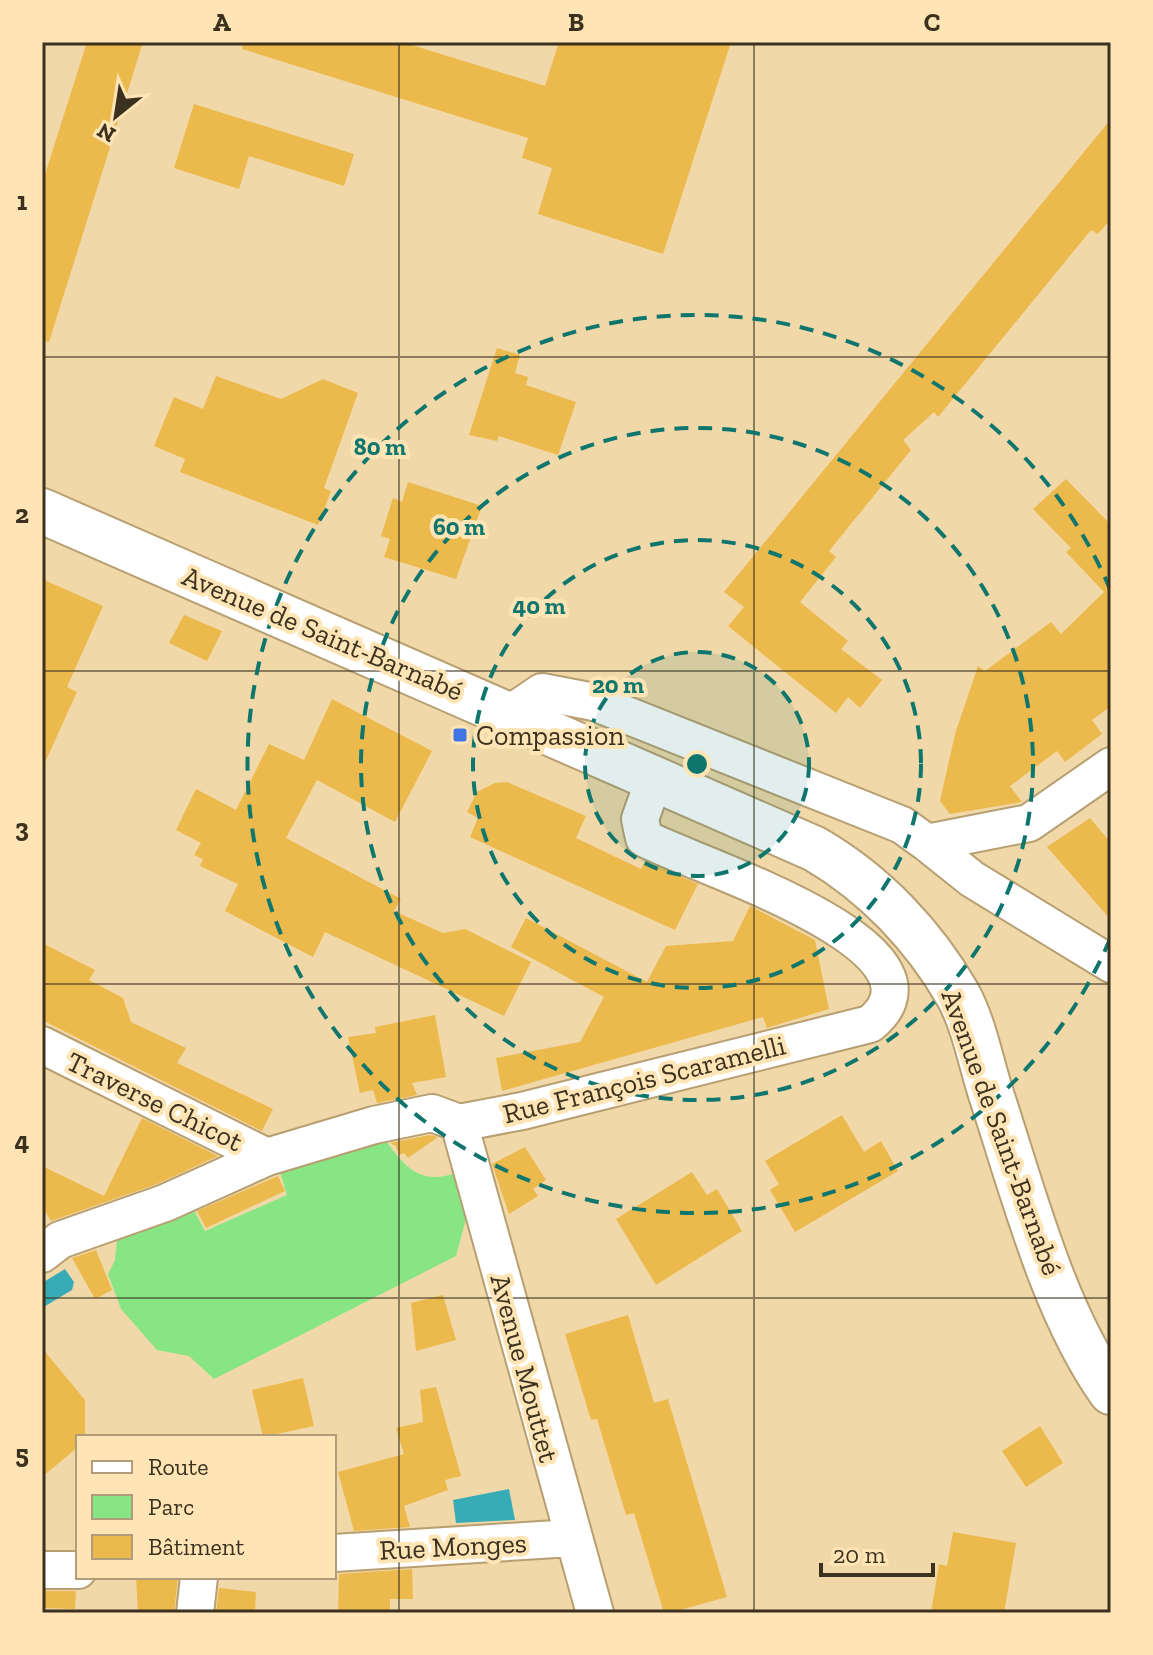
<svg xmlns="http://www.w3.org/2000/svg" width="1153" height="1655" viewBox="0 0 1153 1655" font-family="'Zilla Slab',serif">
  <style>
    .green { fill: #88e584 }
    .water { fill: #37acb6 }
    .building { fill: #ecb94d }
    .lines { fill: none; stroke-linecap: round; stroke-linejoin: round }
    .street-casing { stroke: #b79f71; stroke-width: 40 }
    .secondary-casing { stroke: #b79f71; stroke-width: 48 }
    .street { stroke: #fff; stroke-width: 36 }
    .secondary { stroke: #fff; stroke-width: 44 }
    .grid { fill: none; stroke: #3b311e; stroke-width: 2; stroke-opacity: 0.55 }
    .ring { fill: none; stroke: #0f766e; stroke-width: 4; stroke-dasharray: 14 10 }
    .poi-dot { fill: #4175e6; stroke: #ffe5b5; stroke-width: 3 }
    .labels { text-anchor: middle; stroke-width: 8; stroke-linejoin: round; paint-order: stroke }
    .street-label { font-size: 28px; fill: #3b311e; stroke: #ffe5b5 }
    .poi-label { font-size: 28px; fill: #3b311e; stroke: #ffe5b5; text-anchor: start }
    .centre { fill: #0f766e; stroke: #ffe5b5; stroke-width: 4 }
    .ring-label { font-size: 24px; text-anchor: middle; font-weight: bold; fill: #0f766e; stroke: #ffe5b5; stroke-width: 8; stroke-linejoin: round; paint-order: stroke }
    .neatline { fill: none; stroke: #3b311e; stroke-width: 3 }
    .grid-label { font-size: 26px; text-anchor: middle; font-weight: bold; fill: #3b311e }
  </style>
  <rect width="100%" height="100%" fill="#f1d8a8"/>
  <path class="green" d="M381,1134C402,1163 417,1187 456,1173L466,1219L456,1256L214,1379L189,1356L157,1350L121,1309L108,1274L115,1260L118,1228L189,1201L205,1231L287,1195L278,1165Z"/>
  <path class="water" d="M65,1269L74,1282L72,1290L42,1308V1283Z
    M509,1489L515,1520L456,1523L453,1500Z"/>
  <path class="building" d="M87,42H143L49,342L42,341V184Z
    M244,42H402L545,86L559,42H731L663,254L538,214L552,168L522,158L528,138L242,49Z
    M194,104L354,154L344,186L249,156L239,189L174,168Z
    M1111,119V219L1098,234L1091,230L938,417L934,412L903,440L911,450L829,551L836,557L800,602L848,641L841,649L882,680L860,708L848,697L836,713L728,626L744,607L724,592Z
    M497,348L520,355L515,373L528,377L526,385L576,402L558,455L499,436L497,441L469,435Z
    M216,376L281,399L323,379L358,393L324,488L331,491L318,525L180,472L185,459L154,446L174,397L203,409Z
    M1066,479L1111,525V706L1092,720L1102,734L1065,762L1057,751L1010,786L1022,802L950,814L940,801L955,734L978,666L985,671L1051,622L1061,634L1104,592L1066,552L1071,548L1033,509Z
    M408,482L482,506L456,579L384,557L390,539L381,536L393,498L402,502Z
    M42,579L103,606L67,687L77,692L42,769Z
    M184,615L222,631L207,661L169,643Z
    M332,699L432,751L395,822L317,780L286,838L401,899L394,911L443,933L465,929L531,962L504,1016L325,932L313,957L225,911L238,884L200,866L203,859L194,855L201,843L176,830L196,789L236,810L269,744L304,760Z
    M507,782L586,816L576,838L641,869L645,861L698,884L675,930L470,837L478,818L467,812L477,792L495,783Z
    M1090,818L1111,843V920L1047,847Z
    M750,906L815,940L829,1009L767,1028L763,1017L502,1091L496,1058L580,1042L604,997L511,947L526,918L647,982L666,946L733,941Z
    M42,943L95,970L89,980L123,998L131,1022L186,1048L177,1063L273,1109L262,1131L42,1020Z
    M435,1015L446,1077L412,1083L417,1095L377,1103L373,1090L360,1093L348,1037L376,1033L375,1027Z
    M842,1115L864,1152L881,1141L898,1171L795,1232L770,1190L779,1184L765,1161Z
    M142,1118L218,1156L157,1184L51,1221L42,1206V1166L104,1196Z
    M430,1135L438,1137L408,1158L404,1153L399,1155L396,1146L390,1143Z
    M525,1147L546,1180L533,1189L538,1196L509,1214L492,1164Z
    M692,1172L707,1195L717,1189L742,1231L656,1285L616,1219Z
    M278,1176L285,1191L206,1228L197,1211Z
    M96,1250L112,1290L95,1299L72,1258Z
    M443,1295L456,1340L416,1351L411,1303Z
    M628,1315L654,1403L668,1399L727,1597L669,1613H664L634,1513L626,1515L597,1419L591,1420L565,1334Z
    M42,1348L85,1400V1437H78V1447L42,1477Z
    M303,1378L314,1426L263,1437L252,1390Z
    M436,1387L461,1476L445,1480L448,1490L404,1506L410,1527L354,1531L338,1472L404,1454L396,1428L423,1422L420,1390Z
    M1040,1426L1063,1463L1026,1487L1002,1451Z
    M953,1532L1016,1543L1004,1613H931L939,1564L947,1566Z
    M412,1569L413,1599H390V1613H338L339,1574Z
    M136,1577H178L174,1613H138Z
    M219,1588L256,1592L255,1613H216Z
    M42,1591H76L75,1609L42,1608Z"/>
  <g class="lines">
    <defs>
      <path id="street" d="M511,713L542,692L594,702L902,825L927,843L1029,823L1111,766
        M927,843L972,879L1111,964
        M42,1045L267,1157
        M459,1123L595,1613
        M42,1254L60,1240L165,1203L267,1157L374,1125L432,1113L459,1123L522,1111L870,1024C965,947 688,863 644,838L640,819L654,780
        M334,1553L572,1538
        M42,1570H78
        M195,1613L199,1577"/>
      <path id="secondary" d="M42,511L815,849C875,884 924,936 958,995C974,1024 981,1063 991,1094C1022,1188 1053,1311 1111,1392"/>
    </defs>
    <use href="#street" class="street-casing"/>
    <use href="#secondary" class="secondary-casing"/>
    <use href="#street" class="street"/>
    <use href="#secondary" class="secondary"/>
  </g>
  <path class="grid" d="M399,42V1613M754,42V1613M42,357H1111M42,671H1111M42,984H1111M42,1298H1111"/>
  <circle cx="697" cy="764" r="112" fill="#0f766e" fill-opacity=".12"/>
  <g class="ring">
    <circle cx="697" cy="764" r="112"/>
    <circle cx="697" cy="764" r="224"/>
    <circle cx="697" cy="764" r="336"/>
    <path d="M1110 939A449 449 0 1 1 1110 589"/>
  </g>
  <rect class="poi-dot" x="452" y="727" width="16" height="16" rx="4"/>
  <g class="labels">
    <g class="street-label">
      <text transform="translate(323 633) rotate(23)" y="10">Avenue de Saint-Barnabé</text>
      <text transform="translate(644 1079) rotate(-14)" y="10">Rue François Scaramelli</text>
      <text transform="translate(155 1101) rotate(26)" y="10">Traverse Chicot</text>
      <text transform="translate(1002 1132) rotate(70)" y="10">Avenue de Saint-Barnabé</text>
      <text transform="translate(525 1368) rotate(75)" y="10">Avenue Mouttet</text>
      <text transform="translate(453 1546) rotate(-3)" y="10">Rue Monges</text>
    </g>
    <g class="poi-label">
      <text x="476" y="745">Compassion</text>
    </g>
  </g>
  <circle cx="697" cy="764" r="12" class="centre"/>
  <g class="ring-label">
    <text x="380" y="455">80 m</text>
    <text x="459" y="535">60 m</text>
    <text x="539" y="614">40 m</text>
    <text x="618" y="693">20 m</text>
  </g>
  <rect width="1153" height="1655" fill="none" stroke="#ffe5b5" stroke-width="88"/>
  <rect x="76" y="1435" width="260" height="144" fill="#ffe5b5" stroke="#b19d79" stroke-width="2"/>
  <rect x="92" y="1461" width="40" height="12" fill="#ffffff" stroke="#b19d79" stroke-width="2"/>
  <text x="148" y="1475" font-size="24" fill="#3b311e">Route</text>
  <rect x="92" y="1495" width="40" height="24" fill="#88e584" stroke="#b19d79" stroke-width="2"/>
  <text x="148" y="1515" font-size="24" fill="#3b311e">Parc</text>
  <rect x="92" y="1535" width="40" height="24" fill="#ecb94d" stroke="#b19d79" stroke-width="2"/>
  <text x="148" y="1555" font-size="24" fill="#3b311e">Bâtiment</text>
  <g transform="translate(116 116) rotate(210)" stroke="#ffe5b5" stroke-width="6" paint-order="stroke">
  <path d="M0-6L14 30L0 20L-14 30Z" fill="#3b311e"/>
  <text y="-12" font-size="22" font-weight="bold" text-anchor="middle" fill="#3b311e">N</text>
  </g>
  <path d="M821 1563v12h112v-12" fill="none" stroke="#3b311e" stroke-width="4"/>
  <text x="833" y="1563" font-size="24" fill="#3b311e" stroke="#ffe5b5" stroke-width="6" paint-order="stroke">20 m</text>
  <rect x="44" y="44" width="1065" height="1567" class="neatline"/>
  <g class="grid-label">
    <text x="222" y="31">A</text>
    <text x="576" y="31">B</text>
    <text x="932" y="31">C</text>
    <text x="22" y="210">1</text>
    <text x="22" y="523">2</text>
    <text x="22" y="837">3</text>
    <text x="22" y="1150">4</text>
    <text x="22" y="1463">5</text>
  </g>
</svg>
